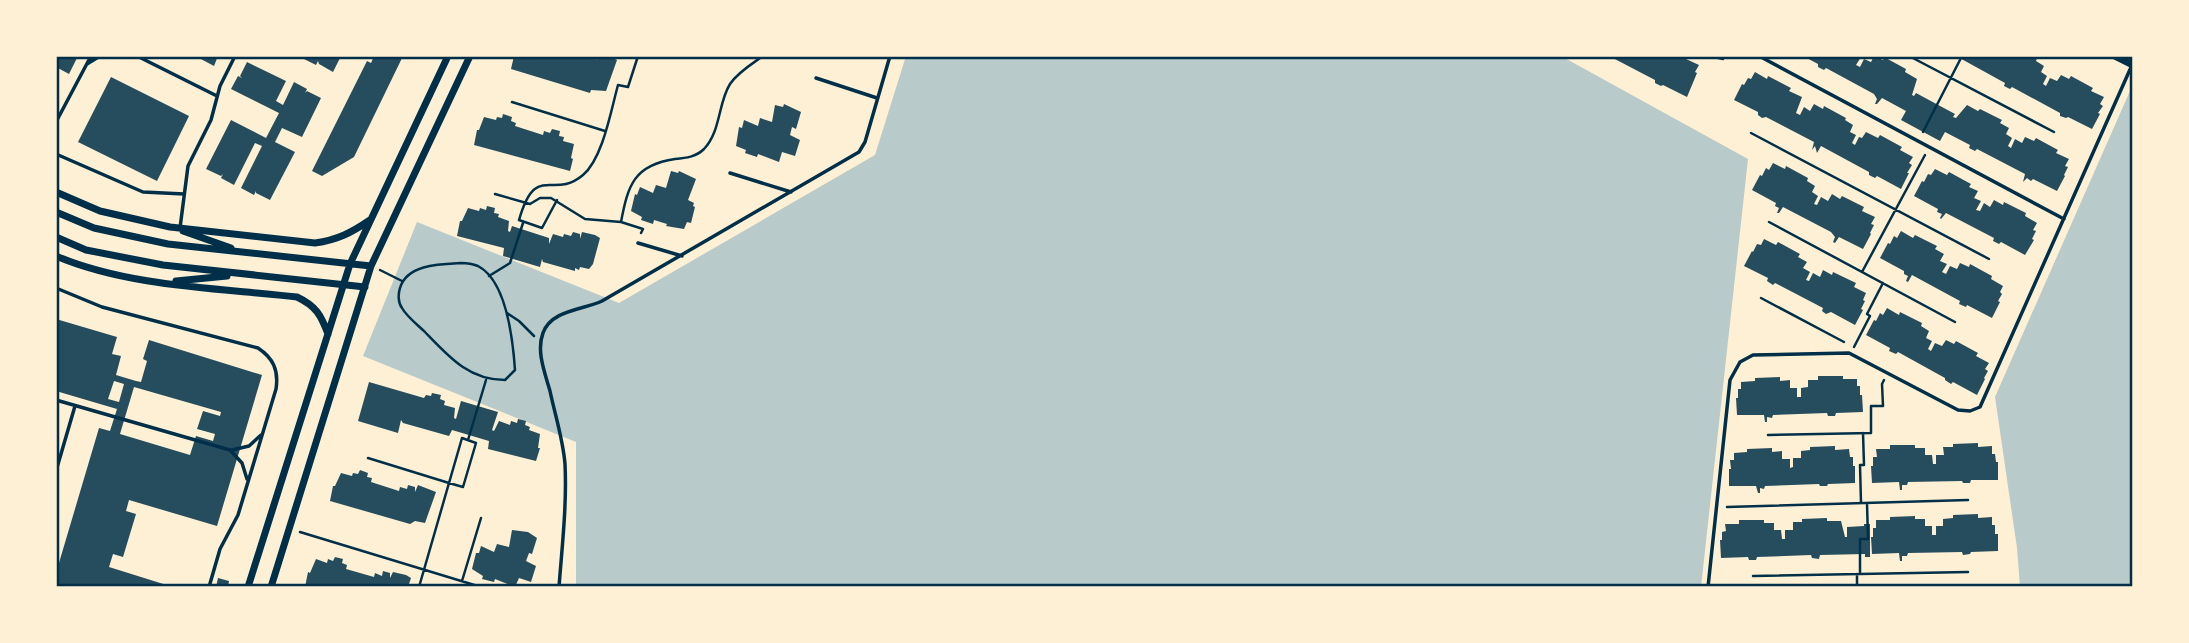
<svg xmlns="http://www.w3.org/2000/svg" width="2189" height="643" viewBox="0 0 2189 643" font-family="Lato,sans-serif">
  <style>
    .green { fill: #b9caca }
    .building { fill: #264d5e; fill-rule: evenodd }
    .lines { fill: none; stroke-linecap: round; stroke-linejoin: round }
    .path { stroke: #003049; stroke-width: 2.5 }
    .service { stroke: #003049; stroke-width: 3.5 }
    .minor { stroke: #003049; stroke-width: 7 }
    .neatline { fill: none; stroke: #003049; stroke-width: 2.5 }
  </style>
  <rect width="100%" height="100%" fill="#fdf0d5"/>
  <path class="green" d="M906,56H1561L1748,159L1701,587H576V442L363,356L417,222L619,303L875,155Z
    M2130,91L2133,93V587H2020L2017,548L1995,397Z"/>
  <path class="building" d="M56,56H78L69,74L56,67Z
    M201,56H218L214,66L199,58Z
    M305,56H341L333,72L319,64L318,61L316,65L304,59Z
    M374,56H403L354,157L322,176L312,171L367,61L371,63Z
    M514,56H569L580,59L581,56H596V60L598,56H609L617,60L606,91L591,90L590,93L511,69Z
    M1609,56H1687L1686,59L1699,65L1695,72L1697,73L1687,97L1663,85L1661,86L1655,83V80Z
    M1803,56H1859L1861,57L1856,65L1860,67L1864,59L1871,62L1874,56L1883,60L1884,57L1906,69L1905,72L1917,79L1912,95L1914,96L1916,93L1955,114L1953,117L1956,118L1967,105L1978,111L1980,109L2002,120L2000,123L2009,128L2006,134L2012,138L2008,146L2011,148L2015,139L2022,143L2025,137L2034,141L2036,138L2058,150L2056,153L2069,159L2065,166L2068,167L2064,175L2065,176L2057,191L2033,179L2031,181L2027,178L2023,182L2025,174L1977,149L1975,151L1969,148L1970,145L1945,132L1940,141L1901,120L1906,111L1882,98L1877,104H1875L1877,99L1874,94L1826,68L1824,70L1818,67V64Z
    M1956,56H2033L2037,58L2036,61L2044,66L2041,72L2047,76L2043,84L2046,86L2050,78L2057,81L2061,75L2069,79L2071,76L2093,88L2091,91L2104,97L2100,104L2103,106L2098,113L2100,114L2092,129L2068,117L2066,118L2060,116V113L2012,87L2010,89L2004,86L2005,83Z
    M247,62L286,81L276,101L283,105L294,82L307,89L305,93L307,91L321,98L302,137L282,128L275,142L295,152L270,200L256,193V191L254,195L241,188L262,146L255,143L234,185L221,178L223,174L221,176L206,169L231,120L266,138L279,113L231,89L238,76L242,78L240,76Z
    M1755,72L1767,79L1768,76L1791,88L1789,91L1802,97L1796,113L1800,115L1804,107L1810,111L1814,104L1823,109L1824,106L1846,118L1845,120L1853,125L1850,132L1856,135L1852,143L1855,145L1859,137L1862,138L1866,132L1878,138L1880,135L1902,147L1900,150L1913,157L1909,163L1912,165L1907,173H1909L1901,189L1877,176L1875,178L1869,175V172L1821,146L1817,153L1815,146L1812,150L1814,142L1766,117L1762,118L1758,115V112L1734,100L1742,84L1744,85L1748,78L1751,79Z
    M111,77L189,116L157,181L78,142Z
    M784,104L801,112L796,129L792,127L790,135L800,140L795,156L782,152L779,162L758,154L757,157L745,153L746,150L736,146L739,127L742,128L744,120L758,126L760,118L772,122L775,105L783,107Z
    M503,114L512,117L511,121L516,123L515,126L543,135L544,131L550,133L552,129L560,131L559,136L564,137L563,141L574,144L571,158L573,159L570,171L474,145L477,130H479L484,117L496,120L497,117L502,118Z
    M1773,163L1785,169L1786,166L1808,178L1807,181L1815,186L1812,192L1818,196L1814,204L1817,205L1821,197L1828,201L1832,194L1840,199L1842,196L1864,207L1862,211L1875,217L1871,224L1874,225L1870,233L1871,234L1863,249L1839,237L1835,243L1833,242L1835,237L1831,232L1783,207L1779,213H1777L1779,208L1775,206L1776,203L1752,190L1760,175L1762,176L1766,168L1769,170Z
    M1935,169L1947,175L1949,172L1971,184L1969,187L1978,191L1974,198L1981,201L1976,210L1980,211L1984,203L1990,207L1994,200L2003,205L2004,202L2026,213L2025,216L2037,223L2033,230L2036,231L2032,239L2034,240L2025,255L2001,242L1999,244L1993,241L1994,238L1946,213L1941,219L1940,218L1942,214L1937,212L1938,209L1914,196L1922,181L1924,182L1928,174L1931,175Z
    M671,171L678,173L679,171L696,179L688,200L694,203L693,206L695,207L691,223L687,222L684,229L666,226L667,224L654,220L653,224L641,220L642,217L631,211L635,194L637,195L640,187L653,193L656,185L666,188Z
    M487,206L495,208L494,213L499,214L498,217L509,221L508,231L510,232L512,226L549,238V244L553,234L563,237L564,234L571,236L573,232L580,234V239L582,232L595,235L600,238L593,264L589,269L580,267L579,270L575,268V271L543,262L542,259L540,267L503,256L504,248L457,236L460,221H462L468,208L479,211L480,208L486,210Z
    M1901,231L1913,238L1915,235L1937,246L1935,249L1944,254L1940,261L1947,264L1942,272L1946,274L1950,266L1957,269L1960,263L1969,267L1970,264L1992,276L1991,279L2003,286L2000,292L2002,294L1998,301L2000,302L1992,318L1967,305L1966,307L1959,304L1960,301L1912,275L1908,282L1906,281L1908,276L1904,274V271L1880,258L1888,243L1890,244L1894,236L1897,238Z
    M1764,239L1776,245L1778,242L1800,254L1798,257L1807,262L1803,268L1810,272L1806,280L1809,281L1813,273L1820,277L1823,270L1832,275L1833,272L1856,283L1854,287L1866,293L1863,300L1865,301L1861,309L1863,310L1855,325L1831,312L1826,314L1822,311L1823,308L1775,283L1773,285L1767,281L1768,278L1744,266L1752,251L1753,252L1757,244L1761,245Z
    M1887,308L1899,315L1900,312L1922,323L1921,326L1929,331L1926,338L1932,341L1928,349L1931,351L1935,343L1942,346L1946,340L1954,344L1956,341L1978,353L1976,356L1989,363L1985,369L1988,371L1984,378L1985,379L1977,395L1953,382L1951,384L1945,380V378L1898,352L1896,354L1889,351L1890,348L1866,335L1874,320L1876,321L1880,313L1883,315Z
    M56,319L117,337L112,354L121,356L116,375L136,381L141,382L147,361L143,359L149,340L262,375L217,526L129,500L126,511L136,514L123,557L113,554L109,567L173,587H56V573L99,428L110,431L117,409L56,391ZM114,381L124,384L119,402L108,399ZM134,387L221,412L220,416L203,411L197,429L215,434L213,441L196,436L190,455L120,434Z
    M1818,376H1843V379H1857V386H1860V395H1862L1863,412L1836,413L1835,416H1828L1827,413L1773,415L1772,418L1767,417V422H1765L1764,415H1737L1736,398H1738V389H1741V382L1755,381V378L1780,377V381L1790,380V388H1797V397H1801V388L1808,387V380H1818Z
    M369,382L424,398L426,395L431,396L432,393L441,395L440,399L445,401L444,405L455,408L454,418L456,419L461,401L498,412L492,430L494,431L499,421L510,425L511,421L517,423L518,419L526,421L525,425L530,427L529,430L540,434L538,448H540L536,461L488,449L489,441L452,430L449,436L403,423L401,420L398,433L358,421Z
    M1978,443V447L1992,446V454H1995L1996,462H1998V480H1971L1970,483H1963L1962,481L1908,482L1907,485H1902V490H1900L1899,482L1872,483L1871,466H1873V457H1877L1876,449H1890V445H1915V448H1925V455H1932L1933,464H1936V455H1944L1943,447H1953V444Z
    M1835,446V450L1849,449L1850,457H1853V466H1855V483L1828,484L1827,486H1820L1819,484L1765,486L1764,489L1760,488V493H1758L1756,486H1729V469H1731L1730,460H1734V453L1747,452V449L1772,448V452L1782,451V459H1790V468L1793,467V458H1801V451L1810,450V447Z
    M360,470L368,473L367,477L372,478L371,482L399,491L400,487L407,489L408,485L415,487V492L418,485L436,492L425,523L415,521L410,524L330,501L333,486H335L341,473L352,476L353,473L358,474Z
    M1978,514V518L1992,517V525H1995V534H1998V551L1971,552L1970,554L1963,555L1962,552L1908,553L1907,556H1902V561H1900L1899,553L1872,554L1871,537H1873V528H1876V520H1890V517L1915,516V519H1925V526H1932V535H1936V526H1943V519L1953,518V515Z
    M1827,518V521H1841L1845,537H1847V527L1864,526V524H1870V557H1865V554L1820,555L1819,559L1812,558L1811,555L1757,557L1756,560H1749L1748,557L1721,558L1720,540H1722V532L1726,531L1725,524H1739V520H1764V523H1774V530H1781L1782,539H1785V530H1793V522H1802V519Z
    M512,530L528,532L537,538L532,554L529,553L526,561L536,566L531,582L519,578L515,587L495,579L494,582L482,579L483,576L472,569L476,553H479L481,546L494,552L497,544L509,547Z
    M335,557L343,559L342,563L347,565L346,569L374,577L375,573L382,576L383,571L390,573V578L393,572L406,575L411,578L408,587H305L308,572L310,573L316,559L327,563L328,559L333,561Z
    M218,578L229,581L228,587H216Z"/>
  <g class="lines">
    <path class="path" d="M1709,56L1723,59
      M1909,56L2054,132
      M512,102L605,131
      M1923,132L1962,56
      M1751,133L1989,259
      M495,194L530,204L540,198H551L585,219L621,222
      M557,200L542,228L519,220C536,161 552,201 583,175C603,158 611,110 618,85L628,87L638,56
      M1769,222L1955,322
      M641,233L643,229L621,222C628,185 634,165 675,159C686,158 696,157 704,149C721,131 718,103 730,84C738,72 752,64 763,56
      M461,263C466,263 473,264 478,266C507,281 513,341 515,370L505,380C469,380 449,357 425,332C418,325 407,317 402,308C398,303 398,294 400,288C407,264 441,264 461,263Z
      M380,270L402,281
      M1862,272L1925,155
      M489,276L510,263L523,223
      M1761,298L1844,342
      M507,313L519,321L534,336
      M1854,347L1870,316L1867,314L1883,283
      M1768,435L1871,433V406H1883L1882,384L1884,380
      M468,440L486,380
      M368,458L449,483L463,487L476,443L462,438L419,587
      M1861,503L1860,465H1864L1863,433
      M1727,507L1968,500
      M300,532L481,587
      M1857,574V587
      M1860,574V539H1868L1867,503
      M1753,576L1968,572
      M462,581L481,518"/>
    <path class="service" d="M137,56L217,96
      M1759,56L2064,219
      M1732,57L1735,56
      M87,64L100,56
      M816,78L877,98
      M56,122L91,56
      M56,154L143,192L184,194
      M730,173L791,192
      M180,228L188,166L211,120L220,86L235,56
      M638,243L682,256
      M56,288L102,307L258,348C273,358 279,370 276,389L238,515L220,549L209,587
      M56,400L230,450L242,463L247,479
      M232,450L249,446L261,435
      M56,471L75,406
      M559,587C562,547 567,505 565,464C563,439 555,415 550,391C545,373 536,351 543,333C551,310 583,310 602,301L859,152L865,142L890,56
      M1708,587L1730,380L1740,362L1753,355L1849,353L1958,410L1970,411L1980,407L2132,65"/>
    <path class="minor" d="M2115,56L2133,65
      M56,192L100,211L170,227L315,243C337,240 351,233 370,220
      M56,212L94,228L168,244L371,266
      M183,231L231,248
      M56,237L86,250L163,265L365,287
      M56,256C129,287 219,288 297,297C316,306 321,315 328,334
      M176,281L227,276
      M248,587L350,264L448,56
      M271,587L371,266L470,56"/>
  </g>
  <rect width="2189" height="643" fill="none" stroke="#fdf0d5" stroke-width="116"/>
  <rect x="58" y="58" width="2073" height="527" class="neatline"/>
</svg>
